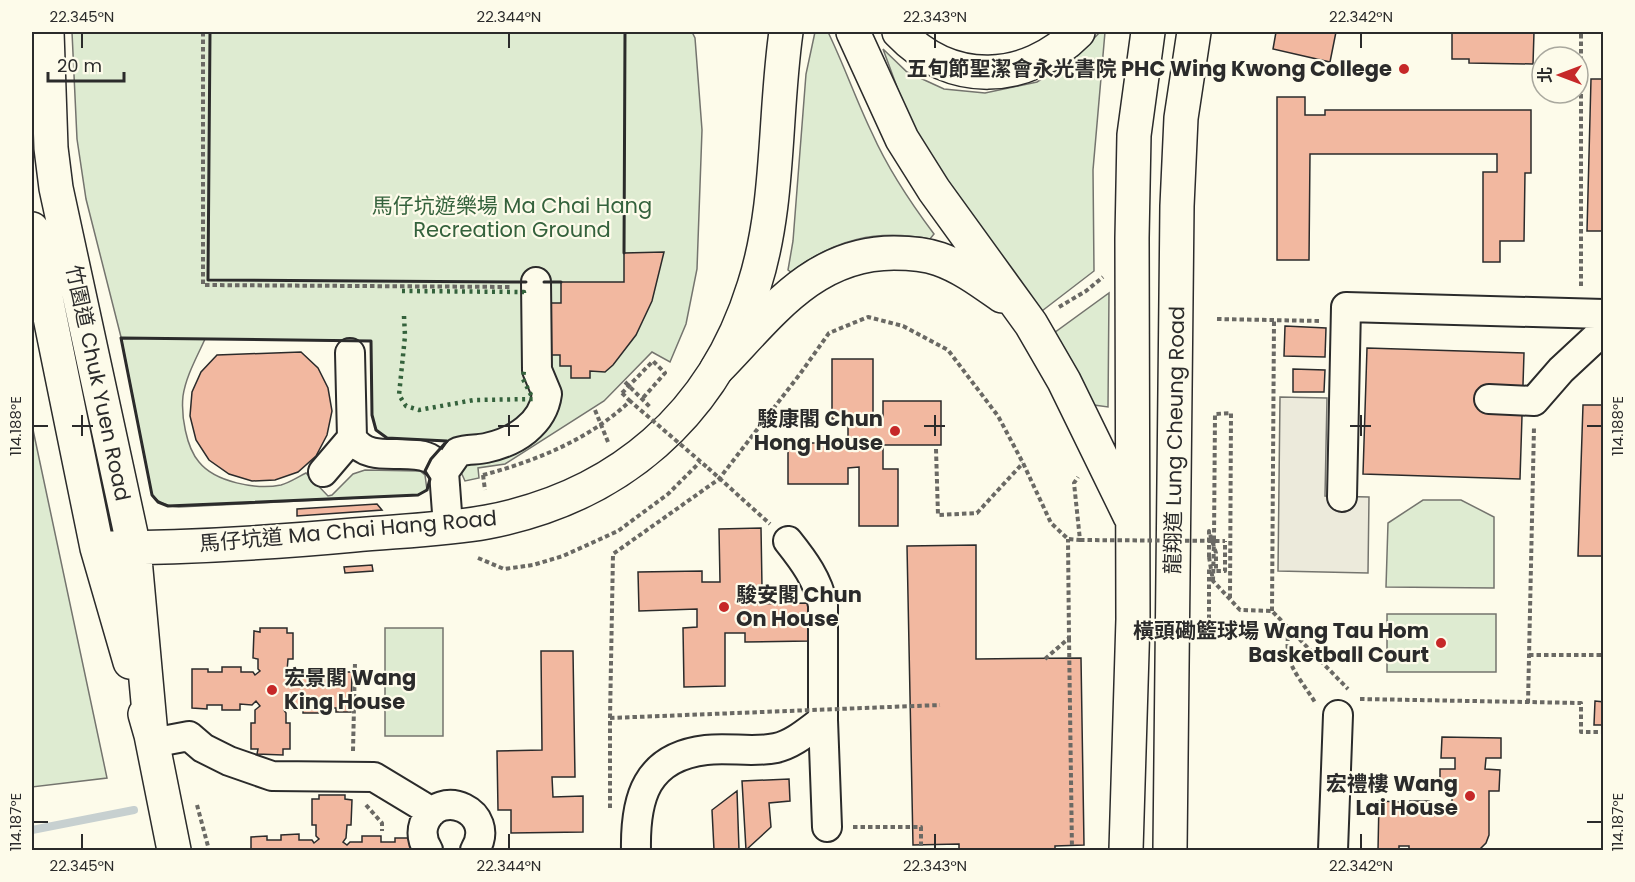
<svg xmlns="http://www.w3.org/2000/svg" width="1635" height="882" viewBox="0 0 1635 882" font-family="Poppins,'Noto Sans TC',sans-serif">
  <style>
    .green { fill: #deebd1; stroke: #74746e; stroke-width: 1.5 }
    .parking { fill: #eceadb; stroke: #74746e; stroke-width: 1.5 }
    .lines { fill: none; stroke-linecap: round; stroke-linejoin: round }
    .stream { stroke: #c7d0d0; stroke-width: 8 }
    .building { fill: #f2b8a0; stroke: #2b2b2b; stroke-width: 1.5 }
    .minor-casing { stroke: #2b2b2b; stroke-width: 32 }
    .major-casing { stroke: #2b2b2b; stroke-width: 36 }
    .highway-casing { stroke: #2b2b2b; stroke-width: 36 }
    .path { stroke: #6a6964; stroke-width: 4; stroke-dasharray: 4.5 3; stroke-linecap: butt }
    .minor { stroke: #fdfbea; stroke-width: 28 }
    .major { stroke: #fdfbea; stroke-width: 33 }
    .highway { stroke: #fdfbea; stroke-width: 33 }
    .path-bridge { stroke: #6a6964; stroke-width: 4; stroke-dasharray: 4.5 3; stroke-linecap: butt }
    .hedge { stroke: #34623c; stroke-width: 4.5; stroke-dasharray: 3 4.5; stroke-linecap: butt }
    .wall { stroke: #2b2b2b; stroke-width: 3 }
    .ticks { fill: none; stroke: #2b2b2b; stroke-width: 2 }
    .poi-dot { fill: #c62828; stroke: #fdfbea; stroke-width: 2 }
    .labels { text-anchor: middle; stroke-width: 4.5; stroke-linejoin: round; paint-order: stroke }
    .poi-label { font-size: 21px; font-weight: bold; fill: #2b2b2b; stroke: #fdfbea; text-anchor: end }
    .park-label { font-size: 21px; fill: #34623c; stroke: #fdfbea }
    .street-label { font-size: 21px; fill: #2b2b2b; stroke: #fdfbea }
    .neatline { fill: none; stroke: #2b2b2b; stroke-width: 2 }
    .ticks-label { font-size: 15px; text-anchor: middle; fill: #2b2b2b }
  </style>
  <rect width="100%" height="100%" fill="#fdfbea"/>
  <path class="green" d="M72,32H692L695,38L702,130L697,269L686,324L670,362L652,352L604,401L505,464L478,468L479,478L465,481L447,441L387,438L376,430L372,415L371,341L205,339C197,357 186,376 183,396C181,415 186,447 199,462C215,482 256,490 281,485C289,483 298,477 306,473L328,496L332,495L353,474L365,470L420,471L425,475L427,490L418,495L179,507C167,506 160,504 152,495L121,337L86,199L77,139Z
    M815,32H828C844,65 856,100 872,133C888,169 910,202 934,234L930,239C876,229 835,239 791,272L788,270L793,241L806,74Z
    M1100,32H1105L1093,170L1094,271L1038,314L980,234L911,125L883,49L907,72L944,89L985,93L1037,82L1075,58Z
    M1109,293L1108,407L1094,405L1054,333Z
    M32,425L107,778L32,787Z
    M1423,500H1461L1494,517V588L1386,587L1388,523Z
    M1387,614H1496V672H1387Z
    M385,628H443V736H385Z"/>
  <path class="parking" d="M1280,397L1327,398L1325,496L1369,497L1368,573L1278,571Z"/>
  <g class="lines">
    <path class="stream" d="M32,830L134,810"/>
  </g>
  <path class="building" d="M1276,32H1336L1330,62L1273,49Z
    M1452,32H1534L1533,64L1469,63V59H1452Z
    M1591,79H1604V231H1587Z
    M1277,97H1305V115H1325V110H1531V173H1525L1524,241H1500V262H1483V172H1497V154H1310L1309,260H1277Z
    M664,252L652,301L636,335L613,365L605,372L590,371V378H571V366H560V355H547L546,303H561V282H624V253Z
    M1285,326L1326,328L1325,357L1284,356Z
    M1367,348L1524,353L1520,479L1363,474Z
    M301,352L318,368L328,388L332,411L327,435L316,456L298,472L275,480L252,481L229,474L209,460L196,440L190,416L192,392L201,372L217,355Z
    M832,359H873V417H883V401H941V445H883V469H898V526H859V467L848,468V484H788V443H848V419H832Z
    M1293,369L1325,370L1324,392H1293Z
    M1583,405H1604V556H1578Z
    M377,504L382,510L297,516V509Z
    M761,528L762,587H751V604L809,603V641L745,642V633H725V686L684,687L683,628L697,627V609L639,611L638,572L702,571V582H720L719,529Z
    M976,545V659L1081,658L1084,845L1055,846V850H959V844L913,845L907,546Z
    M372,565L373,571L345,573L344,567Z
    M260,628H287V633H293V659H288L287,671L284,675L288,678L291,675H304V670H322V676H336V672H352L351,712H336V708H322V713H303V708L291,709L288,705L284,710L286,713V723H290V749H283V755L257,754L258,749H251V723H255V710L260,706L256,701L252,705L240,704V710H222V705H207V709L192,708V669H208V672H222V667H241V672H253L255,675L260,671L258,669V659L253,658L254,631L260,632Z
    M541,651H573L575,777H552L553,797L583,796V832L511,833V810H498L497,751L542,750Z
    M1595,701L1604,702V725H1594Z
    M1442,737L1501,738V758H1486L1485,769L1500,770L1499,791H1489V835L1486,843L1479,850H1409V846H1399V850H1378L1379,801L1400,802V815H1410V801H1429V810H1438L1452,801V791H1440V769H1455V758H1441Z
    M789,779L790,801L769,803L771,827L746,850L742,781Z
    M737,791L739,850H714L712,810Z
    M319,795H345V799L352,800L351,825H347L346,838L343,842L347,845L350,842H362V836H381V842H395V838H411V850H251V837L267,836V840H281V835L299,834V840H312L314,843L319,839L316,836V825H312V799H319Z"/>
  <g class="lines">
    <defs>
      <path id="minor" d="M350,353L352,438C369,465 405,447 429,458C435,461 440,467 444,472L448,526
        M1489,399L1534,401L1561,370L1604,330
        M323,472L352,438
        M444,472L458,452C467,449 477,450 486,448C515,442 543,424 547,394L537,370L536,282
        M1342,497L1346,307L1604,314
        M823,720L827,827
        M152,743L189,736L203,748L229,761L272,776L374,777L432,812
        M428,850C423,842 421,833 424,824C439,785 498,812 475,850
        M636,850C635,798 646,757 706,750C729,747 753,753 776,748C794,744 809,730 823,720V605C818,580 804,561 788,541
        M1333,850L1338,715"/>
      <path id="major" d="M47,32L51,148L56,188L134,548L151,735
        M32,229L97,548L130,662
        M97,548C182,548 268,543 354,535C397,531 443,530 487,522C618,497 714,415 754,286C780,205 774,116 786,32
        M145,714L151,735L174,850"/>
      <path id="highway" d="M853,32L902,139L934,190L1031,324L1064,381L1130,516
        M899,32C951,87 1026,84 1078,32
        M717,369C769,316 812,253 894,253C909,253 925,254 939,259C962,267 982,282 1002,296
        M1126,850L1133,619L1132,238L1134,135L1148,32
        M1170,850L1177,206L1181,118L1194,32"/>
    </defs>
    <use href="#minor" class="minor-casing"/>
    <use href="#major" class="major-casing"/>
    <use href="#highway" class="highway-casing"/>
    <path class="path" d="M203,32V285L511,287
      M1581,286V32
      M1059,307L1086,291L1103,277
      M1217,319L1321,321
      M625,382L650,407
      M622,393L630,401
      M595,410L608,442
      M936,449L938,515L977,513L1023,463
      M708,468L770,524
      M483,475L485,490
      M1214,540L1215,414L1231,413L1230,598
      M1209,557L1213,581L1240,610L1272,611L1348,689
      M1209,557V531L1216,553V571H1225V541
      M478,558L504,569L533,565L563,556L618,531L668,494L700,462
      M1272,611L1274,320
      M1209,619V568
      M1288,629C1288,637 1287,646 1288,653C1290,670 1307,688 1316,704
      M1069,638L1072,850
      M1529,655H1604
      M1045,659L1069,638L1068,539
      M1360,699L1581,703V732H1604
      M1528,703L1534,427
      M353,751L355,662
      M197,805L209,850
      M366,805L382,823V831
      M610,808V718L613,554L719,479L800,374L829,333L868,317L903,326L948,350L998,416L1023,463L1051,523L1068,539L1080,540L1074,483L1078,477
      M853,827H921V850"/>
    <use href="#minor" class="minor"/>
    <use href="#major" class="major"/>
    <use href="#highway" class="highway"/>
    <path class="path-bridge" d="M622,393L653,361L665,373L642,399
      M483,475C536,461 590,439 630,401L708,468
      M1080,540L1225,541
      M1213,581L1214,540
      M610,718L940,705"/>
    <path class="hedge" d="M402,291L524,292V296
      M404,316L405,336L399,395L406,406L419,410L474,400L533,399L523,379L524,370"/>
    <path class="wall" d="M210,32L208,280L526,282
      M624,253L625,32
      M544,282H561
      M121,338L371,341L372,415L376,430L387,438L447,441L431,459L425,471L430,479L427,490L418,495L168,506L158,502L152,495Z"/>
  </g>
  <path class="ticks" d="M82,33V48M509,33V48M935,33V48M1361,33V48M82,415V436M509,415V436M935,415V436M1361,415V436M33,426H48M72,426H93M498,426H519M924,426H945M1350,426H1371M1587,426H1602M33,822H48M1587,822H1602M82,834V849M509,834V849M935,834V849M1361,834V849"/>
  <g class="poi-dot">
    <circle cx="1404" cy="69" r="6"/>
    <circle cx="895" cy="431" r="6"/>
    <circle cx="724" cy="607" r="6"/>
    <circle cx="1441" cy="643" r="6"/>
    <circle cx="272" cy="690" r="6"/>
    <circle cx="1470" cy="796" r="6"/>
  </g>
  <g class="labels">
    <g class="poi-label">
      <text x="1392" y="76">五旬節聖潔會永光書院 PHC Wing Kwong College</text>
      <text x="883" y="426">駿康閣 Chun<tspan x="883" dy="24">Hong House</tspan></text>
      <text x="736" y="602" text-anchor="start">駿安閣 Chun<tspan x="736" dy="24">On House</tspan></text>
      <text x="1429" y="638">橫頭磡籃球場 Wang Tau Hom<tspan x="1429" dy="24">Basketball Court</tspan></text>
      <text x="284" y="685" text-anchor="start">宏景閣 Wang<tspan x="284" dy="24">King House</tspan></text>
      <text x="1458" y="791">宏禮樓 Wang<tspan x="1458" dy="24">Lai House</tspan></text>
    </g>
    <g class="park-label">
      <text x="512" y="213">馬仔坑遊樂場 Ma Chai Hang<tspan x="512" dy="24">Recreation Ground</tspan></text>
    </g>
    <g class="street-label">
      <text transform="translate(98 383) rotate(78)" y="7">竹園道 Chuk Yuen Road</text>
      <text transform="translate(1175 440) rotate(-89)" y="7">龍翔道 Lung Cheung Road</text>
      <text transform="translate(348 531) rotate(-5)" y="7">馬仔坑道 Ma Chai Hang Road</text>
    </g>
  </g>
  <rect width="1635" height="882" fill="none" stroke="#fdfbea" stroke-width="66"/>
  <g transform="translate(1560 75) rotate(270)"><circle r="28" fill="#fdfbea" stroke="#a9a89e" stroke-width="1.5"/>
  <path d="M0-4.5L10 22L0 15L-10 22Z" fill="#c62828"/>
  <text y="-9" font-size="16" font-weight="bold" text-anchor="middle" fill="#2b2b2b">北</text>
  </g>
  <path d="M48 72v9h76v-9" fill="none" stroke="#2b2b2b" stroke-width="3"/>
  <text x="57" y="72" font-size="18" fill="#2b2b2b" stroke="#fdfbea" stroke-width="4.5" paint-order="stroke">20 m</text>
  <rect x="33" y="33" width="1569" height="816" class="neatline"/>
  <g class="ticks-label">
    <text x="82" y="22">22.345°N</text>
    <text x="509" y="22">22.344°N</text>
    <text x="935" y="22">22.343°N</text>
    <text x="1361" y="22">22.342°N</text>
    <text transform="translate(1618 426) rotate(-90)" y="5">114.188°E</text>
    <text transform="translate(16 426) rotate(-90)" y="5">114.188°E</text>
    <text transform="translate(1618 822) rotate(-90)" y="5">114.187°E</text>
    <text transform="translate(16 822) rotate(-90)" y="5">114.187°E</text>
    <text x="82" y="871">22.345°N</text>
    <text x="509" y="871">22.344°N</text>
    <text x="935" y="871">22.343°N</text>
    <text x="1361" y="871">22.342°N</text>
  </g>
</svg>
